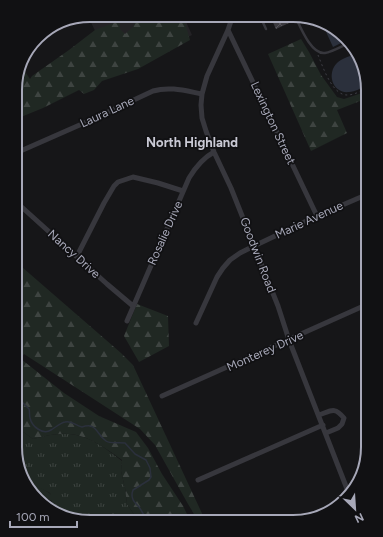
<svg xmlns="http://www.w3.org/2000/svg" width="383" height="537" viewBox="0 0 383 537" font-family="Figtree,sans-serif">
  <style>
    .built { fill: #232225 }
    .grass { fill: url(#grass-tufts) }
    .forest { fill: url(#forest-firs) }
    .water { fill: #2b303c }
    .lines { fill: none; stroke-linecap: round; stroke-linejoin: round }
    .stream { stroke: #2b303c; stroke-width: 1.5 }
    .building { fill: url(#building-cross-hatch) }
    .path { stroke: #3d3d44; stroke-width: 1; stroke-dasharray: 2 3; stroke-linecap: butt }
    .lane { stroke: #37373d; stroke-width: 2.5 }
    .street { stroke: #37373d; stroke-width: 5 }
    .labels { text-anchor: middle; stroke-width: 3.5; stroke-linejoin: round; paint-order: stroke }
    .street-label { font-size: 12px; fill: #a7a8b8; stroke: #111113 }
    .neighbourhood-label { font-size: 13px; font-weight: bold; fill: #c9c9d4; stroke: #111113 }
    .rim { fill: none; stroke: #a7a8b8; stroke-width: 2 }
  </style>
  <defs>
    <pattern id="grass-tufts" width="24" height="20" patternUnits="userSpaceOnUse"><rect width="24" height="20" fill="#202823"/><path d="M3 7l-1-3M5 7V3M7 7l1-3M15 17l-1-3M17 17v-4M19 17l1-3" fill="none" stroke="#3e4441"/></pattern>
    <pattern id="forest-firs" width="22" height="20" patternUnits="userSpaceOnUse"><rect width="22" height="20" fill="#202823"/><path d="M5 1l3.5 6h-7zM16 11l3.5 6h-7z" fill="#3e4441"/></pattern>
    <pattern id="building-cross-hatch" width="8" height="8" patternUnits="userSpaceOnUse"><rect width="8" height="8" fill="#3c3b40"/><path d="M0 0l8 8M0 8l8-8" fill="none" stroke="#55545a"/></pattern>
  </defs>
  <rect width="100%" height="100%" fill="#161618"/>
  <path class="built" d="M90,15H183L192,35L115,73L88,16Z"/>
  <path class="grass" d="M15,426L33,439C42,437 51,434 61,434C85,432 104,447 122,461L121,471L125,488L127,504L139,522L80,521L54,511L55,507L50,493L22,479L15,447Z"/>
  <path class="forest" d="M138,15L183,16L190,40L138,69L102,81L94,90L84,94L79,90L43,108L16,119V80L22,67L30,79L32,76L69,50L95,30L119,21L120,29L125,34L133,27Z
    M301,39L309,52L321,75L337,97L344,99L368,91V98L337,110L347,133L311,151L268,54Z
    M15,261L121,353L133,365L206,522H199L188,504L155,445L140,429L24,354L21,359L64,393L99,416L136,432L148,448L162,474L183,506L191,522H139L127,504L125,488L121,471L122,460C104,447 84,432 60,434C51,434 42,437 33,439L15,426Z
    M137,304L168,316L169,346L139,362L124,336Z
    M22,479C27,481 32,484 37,486C48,492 59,496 54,511L49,509L52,501L33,492Z"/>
  <path class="water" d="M322,23C333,28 340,29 345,41L333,47Z
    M357,53L360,57L367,85C361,88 355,92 349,92C333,94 326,74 337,63C342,58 351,56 357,53Z"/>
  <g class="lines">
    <path class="stream" d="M15,350L18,380V396L20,400L29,409C30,412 29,415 30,418C32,427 43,435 51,430C56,427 60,423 65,422C72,420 76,426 82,427C97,422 96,434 106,441C110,444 119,442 125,443L135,454L146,460L150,468L151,477L149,480L133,490C130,498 134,502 139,507C142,511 145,517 147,522"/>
  </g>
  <path class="building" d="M270,16H286L289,23L276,29Z"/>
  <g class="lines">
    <path class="path" d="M346,48L352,47
      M318,55C323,67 332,95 347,95C354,95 361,91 368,88
      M36,495L45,500"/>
    <path class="lane" d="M260,16L266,29
      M295,16C300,26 311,55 325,53C332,52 342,46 349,43"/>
    <path class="street" d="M233,15L228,30L207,76L202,94L201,105L202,118L206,131L214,152L231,188L278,306L289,340L349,494
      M228,30L317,216
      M16,153L91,120L153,91C170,86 186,91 202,94
      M15,201L107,284L133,306
      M77,256L104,203L114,186L118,182L133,177L158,183L183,191
      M127,321L189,178C195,168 203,158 214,152
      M196,323L217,277L223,268L230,260L240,253L254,246L317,216L368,194
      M162,396L368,304
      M319,415C331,411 334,406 344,418L342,424L338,428L326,433
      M198,480L323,425"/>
  </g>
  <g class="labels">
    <g class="street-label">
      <text transform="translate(107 112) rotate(-25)" y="4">Laura Lane</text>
      <text transform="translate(273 123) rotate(65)" y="4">Lexington Street</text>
      <text transform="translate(309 220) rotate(-25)" y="4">Marie Avenue</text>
      <text transform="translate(165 233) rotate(-66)" y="4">Rosalie Drive</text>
      <text transform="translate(74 254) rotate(42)" y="4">Nancy Drive</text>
      <text transform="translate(258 255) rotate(69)" y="4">Goodwin Road</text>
      <text transform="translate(265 351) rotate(-24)" y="4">Monterey Drive</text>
    </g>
    <g class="neighbourhood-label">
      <text x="192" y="147">North Highland</text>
    </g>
  </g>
  <path d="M0 0H383V537H0ZM90 22H293A68 68 0 0 1 361 90V447A68 68 0 0 1 293 515H90A68 68 0 0 1 22 447V90A68 68 0 0 1 90 22Z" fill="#111113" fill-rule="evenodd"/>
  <path class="rim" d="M90 22H293A68 68 0 0 1 361 90V447A68 68 0 0 1 293 515H90A68 68 0 0 1 22 447V90A68 68 0 0 1 90 22Z"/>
  <g transform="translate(355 509) rotate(155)" stroke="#111113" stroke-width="3" paint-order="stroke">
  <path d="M0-3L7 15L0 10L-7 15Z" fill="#a7a8b8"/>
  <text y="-6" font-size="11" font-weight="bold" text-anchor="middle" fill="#a7a8b8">N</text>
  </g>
  <path d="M10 521v6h67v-6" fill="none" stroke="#a7a8b8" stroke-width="2"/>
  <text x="16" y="521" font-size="12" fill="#a7a8b8" stroke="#111113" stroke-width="3" paint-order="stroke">100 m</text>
</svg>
